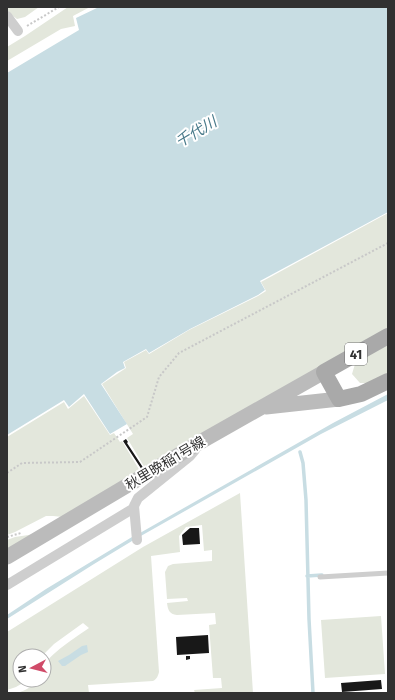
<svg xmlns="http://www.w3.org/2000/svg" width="395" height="700" viewBox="0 0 395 700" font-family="'Fira Sans','Noto Sans JP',sans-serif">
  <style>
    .green { fill: #e3e7dc }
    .water { fill: #c8dde3 }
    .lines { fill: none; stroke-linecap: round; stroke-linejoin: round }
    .stream { stroke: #c8dde3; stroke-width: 3.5 }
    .building { fill: #181818 }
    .path { stroke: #c8c8c8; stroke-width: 2; stroke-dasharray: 2 2; stroke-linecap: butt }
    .lane { stroke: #cecece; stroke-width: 5 }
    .street { stroke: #cecece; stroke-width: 10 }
    .secondary { stroke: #bbb; stroke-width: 15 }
    .primary { stroke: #a9a9a9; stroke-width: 16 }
    .labels { text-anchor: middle; stroke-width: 4; stroke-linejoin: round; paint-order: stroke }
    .shield { fill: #fff; stroke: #6f6f6f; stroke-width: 1 }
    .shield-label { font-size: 13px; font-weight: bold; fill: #313131 }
    .street-label { font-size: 14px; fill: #313131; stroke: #fff }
    .water-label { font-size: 15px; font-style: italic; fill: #497a8a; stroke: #fff }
  </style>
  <rect width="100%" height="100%" fill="#fff"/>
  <path class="green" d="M7,7H39L25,17L17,19C12,15 7,13 7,7Z
    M68,7H90L73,16L75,26L61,29L7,61V47L25,36Z
    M388,213V331L145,468L127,438L133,434L102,384L126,368L124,362L146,350L149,354L189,330L258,296L266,291L261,282Z
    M388,343V373L370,383H360L352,374L355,364L360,359Z
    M84,396L110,435L114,433L120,442L122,441L140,471L63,517L53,516H46L15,532L7,535V437L64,402L68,409Z
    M240,493L253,693H195L194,690L222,688L221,678H213L209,625L216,624L215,613L177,615C169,614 168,610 167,603L188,601L187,598L167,599L165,572L168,566L173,564L212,561V550L204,551L202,525L186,527L179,536L180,552L151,556L159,672C158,676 157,679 153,681L88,685L89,693H18C25,690 33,687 37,680H44C44,676 43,671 44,667C46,656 79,635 89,628L83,623L54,644L42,656H20V680H28L16,687L7,690V632L143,547Z
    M35,534L7,551V540L15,537Z
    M381,616L385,674L325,678L321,620Z"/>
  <path class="water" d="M99,7H388V212L260,281L265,290L258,295L190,329L149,353L146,349L123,362L125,368L117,372L101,384L127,424L110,434L84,394L69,407L64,400L7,435V73L79,30L76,18Z
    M388,394V400L321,434L132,541L94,564L7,619V615L46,589L132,537L140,533L333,423Z
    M87,645L88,652L81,655L65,666H62L58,661L69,655L82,646Z"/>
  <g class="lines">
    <path class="stream" d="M300,452L303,463L306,500L309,619L313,693
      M307,576L322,575"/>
  </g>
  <path class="building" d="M126,439L128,442L127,443L144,469L142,470L123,441Z
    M190,528H199L200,544L183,545L182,535Z
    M208,635L209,653L177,655L176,637Z
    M186,656H190V659L186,660Z
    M381,680L382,689L342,692L341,683Z"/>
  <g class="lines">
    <path class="path" d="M27,26L59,7
      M7,473L22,463L80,462L147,417L159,377L179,353L388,243
      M7,537L21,533"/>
    <path class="lane" d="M320,577L388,573"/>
    <path class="street" d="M7,16L18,31
      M137,540L134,506L138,498L190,456L195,450
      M7,585L134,508"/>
    <path class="secondary" d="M266,407L339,399
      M7,557L202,441L324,372"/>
    <path class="primary" d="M388,336L324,372L339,399L361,394L388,381"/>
  </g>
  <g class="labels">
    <rect class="shield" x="345" y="343" width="22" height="22" rx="3"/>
    <g class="shield-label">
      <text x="356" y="359">41</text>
    </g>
    <g class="street-label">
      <text transform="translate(165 463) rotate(-31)" y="5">秋里晩稲1号線</text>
    </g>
    <g class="water-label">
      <text transform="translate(196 132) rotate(-31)" y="5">千代川</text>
    </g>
  </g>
  <rect width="395" height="700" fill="none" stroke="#313131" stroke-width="16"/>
  <g transform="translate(32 668) rotate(263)"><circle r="19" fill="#ffffff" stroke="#adadad"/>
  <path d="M0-3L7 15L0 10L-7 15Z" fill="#d04b69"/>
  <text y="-6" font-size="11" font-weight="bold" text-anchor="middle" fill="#313131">N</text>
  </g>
</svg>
